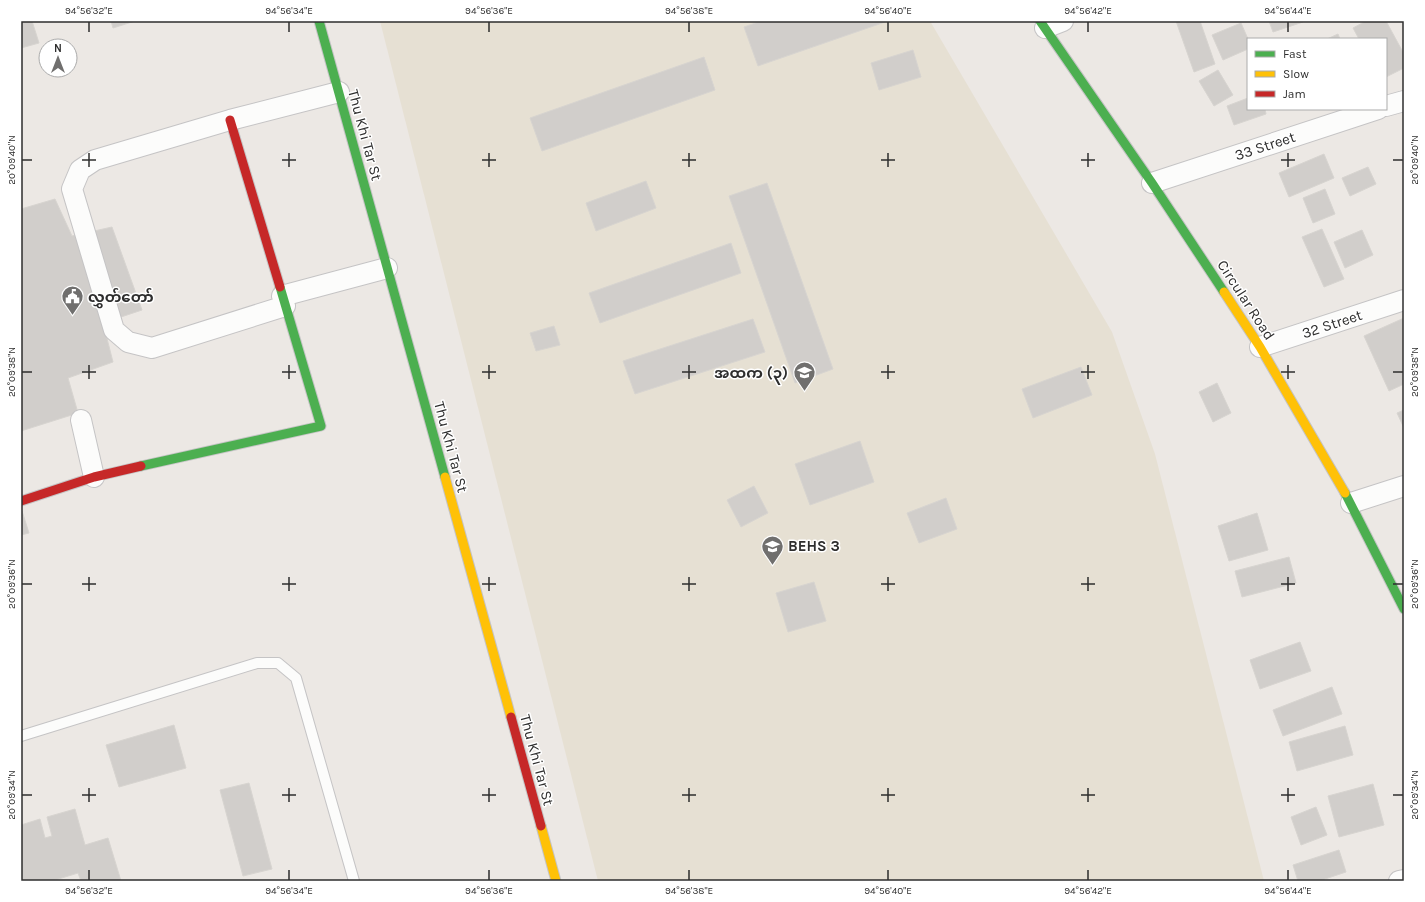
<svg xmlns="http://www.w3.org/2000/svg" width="1425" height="902" viewBox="0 0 1425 902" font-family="Karla,'Noto Sans Myanmar',sans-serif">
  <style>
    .education { fill: #e6e0d3 }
    .building { fill: #d1cecb; stroke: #d7d4d0 }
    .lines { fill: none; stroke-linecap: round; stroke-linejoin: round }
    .lane-casing { stroke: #c5c4c5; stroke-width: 12 }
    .street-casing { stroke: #c5c4c5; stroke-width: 22 }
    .fast-casing { stroke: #c5c4c5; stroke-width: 11 }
    .slow-casing { stroke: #c5c4c5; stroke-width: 11 }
    .jam-casing { stroke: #c5c4c5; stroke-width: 11 }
    .lane { stroke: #fcfcfb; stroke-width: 10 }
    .street { stroke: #fcfcfb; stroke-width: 20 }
    .fast { stroke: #4caf50; stroke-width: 9 }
    .slow { stroke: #ffc107; stroke-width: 9 }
    .jam { stroke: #c62828; stroke-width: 9 }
    .ticks { fill: none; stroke: #2e2e2e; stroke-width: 1.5 }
    .labels { text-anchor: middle; stroke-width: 3; stroke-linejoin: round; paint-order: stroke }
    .street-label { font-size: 15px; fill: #2e2e2e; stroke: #fff }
    .poi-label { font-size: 15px; font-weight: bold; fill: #2e2e2e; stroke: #fff; text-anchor: start }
    .neatline { fill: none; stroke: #2e2e2e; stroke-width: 1.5 }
    .ticks-label { font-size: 10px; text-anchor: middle; fill: #2e2e2e }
  </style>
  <rect width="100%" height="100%" fill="#ece8e4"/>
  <path class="education" d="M380,21H930L1112,332L1155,454L1264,881H598Z"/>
  <path class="building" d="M21,21H32L39,43L21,48Z
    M111,21H135L113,28Z
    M761,21H888L758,66L744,27Z
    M1176,21H1200L1215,64L1194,72Z
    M1269,21H1303V22L1273,32Z
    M1366,21H1386L1404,54V68L1386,77V39H1359L1353,28Z
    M1241,23L1248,39V49L1223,60L1212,35Z
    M1338,34L1340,39H1327Z
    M913,50L921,77L879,90L871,63Z
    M704,57L715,90L542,151L530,118Z
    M1218,70L1233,95L1214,106L1199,81Z
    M1248,98V109H1265L1266,114L1234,125L1227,106Z
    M1324,154L1334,178L1289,197L1279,173Z
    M1368,167L1376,184L1350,196L1342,178Z
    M646,181L656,208L596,231L586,203Z
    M767,183L833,369L795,383L729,196Z
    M1325,189L1335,214L1313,223L1303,198Z
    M55,199L72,236L112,227L142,310L103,323L113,362L68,378L78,413L21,431V209Z
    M1322,229L1344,279L1324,287L1302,237Z
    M1362,230L1373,255L1345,268L1334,242Z
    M731,243L741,273L600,323L589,293Z
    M1404,318V384L1389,391L1364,336Z
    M753,319L765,352L635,394L623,361Z
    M554,326L560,345L536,351L530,333Z
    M1081,367L1092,395L1033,418L1022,389Z
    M1217,383L1231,413L1213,422L1199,392Z
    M1404,410V428L1397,413Z
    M860,441L874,482L810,505L795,464Z
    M754,486L768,513L741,527L727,500Z
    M946,498L957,529L919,543L907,513Z
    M22,511L29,533L21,535V512Z
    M1257,513L1268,550L1229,561L1218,526Z
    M1289,557L1296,583L1242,597L1235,571Z
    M814,582L826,621L788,632L776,593Z
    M1300,642L1311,671L1260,689L1250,660Z
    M1332,687L1342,714L1283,736L1273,710Z
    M174,725L186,768L119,787L106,745Z
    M1345,726L1353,755L1297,771L1289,742Z
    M249,783L272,869L243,876L220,790Z
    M1373,784L1384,825L1339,837L1328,796Z
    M1316,807L1327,835L1301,845L1291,817Z
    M75,809L85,845L108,838L121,881H81L78,873L52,881H21V825L40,819L45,838L52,836L47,817Z
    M1339,850L1346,872L1319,881H1298L1293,865Z"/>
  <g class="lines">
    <defs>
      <path id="lane" d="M21,736L257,663H278L296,678L354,881"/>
      <path id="street" d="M1045,28L1063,21
        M1386,106L1404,101
        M1152,183L1378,109
        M282,296L387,268
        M285,306L152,348L128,342L114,330L72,189L80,170L95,160L230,120L339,92
        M1260,347L1404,300
        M81,420L94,477
        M1351,503L1404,486
        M1399,881L1404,880"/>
      <path id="fast" d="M319,21L445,477
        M1040,21L1152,183L1224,292
        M141,466L321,426L280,287
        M1345,493L1404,609"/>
      <path id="slow" d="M1224,292L1260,347L1345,493
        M445,477L511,717
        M541,826L556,881"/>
      <path id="jam" d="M230,120L280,287
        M21,501L94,477L141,466
        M511,717L541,826"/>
    </defs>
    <use href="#lane" class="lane-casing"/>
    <use href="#street" class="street-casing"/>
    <use href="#fast" class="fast-casing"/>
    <use href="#slow" class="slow-casing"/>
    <use href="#jam" class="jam-casing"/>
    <use href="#lane" class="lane"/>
    <use href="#street" class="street"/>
    <use href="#fast" class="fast"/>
    <use href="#slow" class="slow"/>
    <use href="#jam" class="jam"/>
  </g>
  <path class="ticks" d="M89,22V32M289,22V32M489,22V32M689,22V32M888,22V32M1088,22V32M1288,22V32M89,153V167M289,153V167M489,153V167M689,153V167M888,153V167M1088,153V167M1288,153V167M22,160H32M82,160H96M282,160H296M482,160H496M682,160H696M881,160H895M1081,160H1095M1281,160H1295M1393,160H1403M89,365V379M289,365V379M489,365V379M689,365V379M888,365V379M1088,365V379M1288,365V379M22,372H32M82,372H96M282,372H296M482,372H496M682,372H696M881,372H895M1081,372H1095M1281,372H1295M1393,372H1403M89,577V591M289,577V591M489,577V591M689,577V591M888,577V591M1088,577V591M1288,577V591M22,584H32M82,584H96M282,584H296M482,584H496M682,584H696M881,584H895M1081,584H1095M1281,584H1295M1393,584H1403M89,788V802M289,788V802M489,788V802M689,788V802M888,788V802M1088,788V802M1288,788V802M22,795H32M82,795H96M282,795H296M482,795H496M682,795H696M881,795H895M1081,795H1095M1281,795H1295M1393,795H1403M89,870V880M289,870V880M489,870V880M689,870V880M888,870V880M1088,870V880M1288,870V880"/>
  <defs>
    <symbol id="civic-pin" viewBox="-11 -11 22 30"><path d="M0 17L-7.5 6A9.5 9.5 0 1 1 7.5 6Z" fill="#706f6e" stroke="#fff"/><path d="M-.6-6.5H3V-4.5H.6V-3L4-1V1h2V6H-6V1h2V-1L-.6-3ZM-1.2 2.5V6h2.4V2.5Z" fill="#fff"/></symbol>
    <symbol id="school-pin" viewBox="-11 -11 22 30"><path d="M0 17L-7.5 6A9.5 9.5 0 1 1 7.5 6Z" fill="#706f6e" stroke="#fff"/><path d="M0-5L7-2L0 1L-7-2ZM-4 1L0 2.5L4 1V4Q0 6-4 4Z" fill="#fff"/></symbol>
  </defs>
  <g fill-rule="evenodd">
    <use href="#civic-pin" x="60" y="284" width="25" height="34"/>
    <use href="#school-pin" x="792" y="360" width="25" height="34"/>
    <use href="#school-pin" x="760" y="534" width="25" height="34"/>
  </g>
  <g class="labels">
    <g class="street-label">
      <text transform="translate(365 135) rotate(75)" y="5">Thu Khi Tar St</text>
      <text transform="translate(1265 146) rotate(-18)" y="5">33 Street</text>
      <text transform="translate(1246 300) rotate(57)" y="5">Circular Road</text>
      <text transform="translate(1332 324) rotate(-18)" y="5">32 Street</text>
      <text transform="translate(451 447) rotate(75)" y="5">Thu Khi Tar St</text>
      <text transform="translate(537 760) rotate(75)" y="5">Thu Khi Tar St</text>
    </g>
    <g class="poi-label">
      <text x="88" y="302">လွှတ်တော်</text>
      <text x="788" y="378" text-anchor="end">အထက (၃)</text>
      <text x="788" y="551">BEHS 3</text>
    </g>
  </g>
  <rect width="1425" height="902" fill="none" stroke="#ffffff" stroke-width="44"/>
  <rect x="1247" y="38" width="140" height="72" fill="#ffffff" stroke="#ababab"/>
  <rect x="1255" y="51" width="20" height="6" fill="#4caf50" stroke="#ababab"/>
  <text x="1283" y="58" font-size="12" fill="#2e2e2e">Fast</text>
  <rect x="1255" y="71" width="20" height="6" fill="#ffc107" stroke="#ababab"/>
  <text x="1283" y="78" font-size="12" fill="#2e2e2e">Slow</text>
  <rect x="1255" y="91" width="20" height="6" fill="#c62828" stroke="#ababab"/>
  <text x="1283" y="98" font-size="12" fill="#2e2e2e">Jam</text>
  <g transform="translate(58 58)"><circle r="19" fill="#ffffff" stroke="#ababab"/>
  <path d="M0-3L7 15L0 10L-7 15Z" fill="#706f6e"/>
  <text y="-6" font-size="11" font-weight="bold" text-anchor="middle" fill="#2e2e2e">N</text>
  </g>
  <rect x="22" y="22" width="1381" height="858" class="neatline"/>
  <g class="ticks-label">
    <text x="89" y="14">94°56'32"E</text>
    <text x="289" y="14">94°56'34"E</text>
    <text x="489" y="14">94°56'36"E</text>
    <text x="689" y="14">94°56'38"E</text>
    <text x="888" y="14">94°56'40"E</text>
    <text x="1088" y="14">94°56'42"E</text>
    <text x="1288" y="14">94°56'44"E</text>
    <text transform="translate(11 160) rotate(-90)" y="4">20°09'40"N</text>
    <text transform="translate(1414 160) rotate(-90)" y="4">20°09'40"N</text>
    <text transform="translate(11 372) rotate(-90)" y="4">20°09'38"N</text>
    <text transform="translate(1414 372) rotate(-90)" y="4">20°09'38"N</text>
    <text transform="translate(11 584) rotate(-90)" y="4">20°09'36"N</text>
    <text transform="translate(1414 584) rotate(-90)" y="4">20°09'36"N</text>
    <text transform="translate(11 795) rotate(-90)" y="4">20°09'34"N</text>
    <text transform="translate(1414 795) rotate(-90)" y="4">20°09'34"N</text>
    <text x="89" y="894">94°56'32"E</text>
    <text x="289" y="894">94°56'34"E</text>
    <text x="489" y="894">94°56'36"E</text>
    <text x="689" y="894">94°56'38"E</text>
    <text x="888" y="894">94°56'40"E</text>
    <text x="1088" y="894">94°56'42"E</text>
    <text x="1288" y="894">94°56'44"E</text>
  </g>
</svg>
